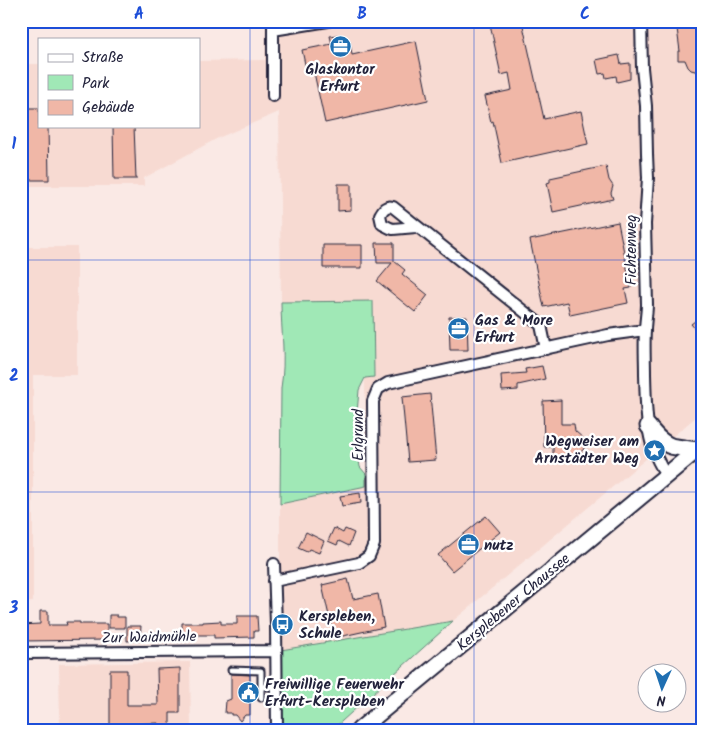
<svg xmlns="http://www.w3.org/2000/svg" width="724" height="751" viewBox="0 0 724 751" font-family="Kalam,sans-serif">
  <style>
    .built { fill: #f7dad2 }
    .green { fill: #a0e8b6; stroke: #618578 }
    .building { fill: #f0b7a7; stroke: #22223b }
    .lines { fill: none; stroke-linecap: round; stroke-linejoin: round }
    .service-casing { stroke: #22223b; stroke-width: 9 }
    .minor-casing { stroke: #22223b; stroke-width: 14 }
    .secondary-casing { stroke: #22223b; stroke-width: 19 }
    .service { stroke: #fff; stroke-width: 5 }
    .minor { stroke: #fff; stroke-width: 10 }
    .secondary { stroke: #fff; stroke-width: 15 }
    .grid { fill: none; stroke: #1d4ed8; stroke-width: 1; stroke-opacity: 0.55 }
    .labels { text-anchor: middle; stroke-width: 4.5; stroke-linejoin: round; paint-order: stroke }
    .poi-label { font-size: 15px; font-weight: bold; fill: #22223b; stroke: #fff; text-anchor: start }
    .street-label { font-size: 15px; fill: #22223b; stroke: #fff }
    .neatline { fill: none; stroke: #1d4ed8; stroke-width: 2 }
    .grid-label { font-size: 16px; text-anchor: middle; font-weight: bold; fill: #1d4ed8 }
  </style>
  <rect width="100%" height="100%" fill="#fae9e5"/>
  <filter id="ink" filterUnits="userSpaceOnUse"><feTurbulence type="fractalNoise" baseFrequency=".02" numOctaves="2"/><feDisplacementMap in="SourceGraphic" scale="10" xChannelSelector="R" yChannelSelector="G"/><feConvolveMatrix kernelMatrix="1 2 1 2 8 2 1 2 1" color-interpolation-filters="sRGB"/></filter>
  <g filter="url(#ink)">
    <path class="built" d="M266,21H703V411L453,621L281,650L273,649L269,561L280,560V504L366,486L365,378L374,377L373,301L281,302L279,112L218,138L144,178V186H21V64H39V126H199V61L265,60Z
      M21,247H77V375H33V602L21,603Z
      M190,662L191,730H60L59,664Z"/>
    <path class="green" d="M373,301L374,377L365,378L359,390L355,436L360,467L366,474V486L280,504L281,388C286,358 281,332 281,302Z
      M453,621L332,730H283L281,650Z"/>
    <path class="building" d="M497,21H522L544,119L581,111L588,144L502,163L493,121L491,122L485,96L512,90L509,73L501,75L490,24L498,22Z
      M676,21H703V73L691,70L688,67L685,60H678V51H680Z
      M337,35L345,36L347,39L350,42L352,55L416,41L428,100L325,123L313,68L306,69L302,50L332,44L330,36Z
      M619,55L621,64L630,63V79L617,82L616,76L606,78L605,73L599,74L596,60Z
      M21,108H39V126H48L49,180H21Z
      M113,126H134L136,179H114Z
      M606,166L609,180L613,186L611,193L613,199L553,212L547,183L550,182V178Z
      M338,184H351V210L338,211Z
      M618,222L631,288L625,289L628,303L570,315L567,302L544,307L530,240Z
      M376,243H394V261L405,270L402,274L428,295L415,312L377,281L392,263H377Z
      M323,245H362V268H323Z
      M703,315V338L691,324Z
      M449,317H467L468,350H450Z
      M542,366L545,379L518,385V390L502,391L501,375L526,373L525,369Z
      M430,394L436,460L408,462L402,397Z
      M561,400V424H574L575,431L584,439V449L575,457L553,458V447H544L543,401Z
      M360,493L361,503L342,506L340,496Z
      M486,516L500,532L452,571L438,555Z
      M334,528L343,533L345,529L354,533L349,546L339,541L337,545L328,541Z
      M306,532L324,541L319,553L309,549L307,552L298,548Z
      M348,579L353,599L378,594L384,627L334,638L322,585Z
      M40,611H48V625H67L66,622H80V624H107V640L21,641V625L40,624Z
      M109,615H117V617H125V628H109Z
      M237,616H257L258,631H254V637L214,638V635H196V638H182V623H203V622L221,621V624H237Z
      M127,626H141L140,640L127,641Z
      M180,668V713H170V730H158V723L124,724V727H110V670H127V705H158L157,669Z
      M231,674L250,675V715H245L240,721L235,715H231V713H225L226,701L231,699Z"/>
    <g class="lines">
      <defs>
        <path id="service" d="M231,670L261,671V698
          M261,687H276"/>
        <path id="minor" d="M641,21L642,68L646,106L647,154L648,178L645,224L647,304C647,313 645,322 645,331C644,345 645,360 645,374C646,407 645,448 667,475
          M273,30L328,21
          M273,96V21
          M416,227L393,229L390,228L382,224L380,215C383,209 386,205 393,207L541,325L546,349
          M274,564L276,625L277,730
          M274,581L359,563L369,556L374,544L373,401L378,389L388,383L608,335L645,330
          M21,653L276,651"/>
        <path id="secondary" d="M648,426C655,435 664,446 676,447C683,448 689,449 696,450
          M359,730L703,445"/>
      </defs>
      <use href="#service" class="service-casing"/>
      <use href="#minor" class="minor-casing"/>
      <use href="#secondary" class="secondary-casing"/>
      <use href="#service" class="service"/>
      <use href="#minor" class="minor"/>
      <use href="#secondary" class="secondary"/>
    </g>
  </g>
  <path class="grid" d="M250,21V730M474,21V730M21,260H703M21,492H703"/>
  <defs>
    <symbol id="office-disc" viewBox="-11 -11 22 22"><circle r="9.5" fill="#1f6fb2" stroke="#fff"/><path d="M-6-3h4V-5.5h4V-3h4V5H-6ZM-1-4.5V-3h2v-1.5ZM-6 0V1H6V0Z" fill="#fff"/></symbol>
    <symbol id="sight-disc" viewBox="-11 -11 22 22"><circle r="9.5" fill="#1f6fb2" stroke="#fff"/><path d="M0-6L1.8-2.2L6-1.7L2.9 1.2L3.7 5.4L0 3.3L-3.7 5.4L-2.9 1.2L-6-1.7L-1.8-2.2Z" fill="#fff"/></symbol>
    <symbol id="bus-disc" viewBox="-11 -11 22 22"><circle r="9.5" fill="#1f6fb2" stroke="#fff"/><path d="M-5-6H5V4H4V6H2V4H-2V6H-4V4H-5ZM-3.5-4V0h7V-4ZM-3.5 1.2v1.5H-2V1.2ZM2 1.2v1.5H3.5V1.2Z" fill="#fff"/></symbol>
    <symbol id="civic-disc" viewBox="-11 -11 22 22"><circle r="9.5" fill="#1f6fb2" stroke="#fff"/><path d="M-.6-6.5H3V-4.5H.6V-3L4-1V1h2V6H-6V1h2V-1L-.6-3ZM-1.2 2.5V6h2.4V2.5Z" fill="#fff"/></symbol>
  </defs>
  <g fill-rule="evenodd">
    <use href="#office-disc" x="328" y="34" width="25" height="25"/>
    <use href="#office-disc" x="446" y="316" width="25" height="25"/>
    <use href="#sight-disc" x="642" y="438" width="25" height="25"/>
    <use href="#office-disc" x="456" y="532" width="25" height="25"/>
    <use href="#bus-disc" x="270" y="612" width="25" height="25"/>
    <use href="#civic-disc" x="236" y="680" width="25" height="25"/>
  </g>
  <g class="labels">
    <g class="poi-label">
      <text x="340" y="74" text-anchor="middle">Glaskontor<tspan x="340" dy="17">Erfurt</tspan></text>
      <text x="475" y="325">Gas &amp; More<tspan x="475" dy="17">Erfurt</tspan></text>
      <text x="639" y="446" text-anchor="end">Wegweiser am<tspan x="639" dy="17">Arnstädter Weg</tspan></text>
      <text x="484" y="550">nutz</text>
      <text x="299" y="621">Kerspleben,<tspan x="299" dy="17">Schule</tspan></text>
      <text x="265" y="689">Freiwillige Feuerwehr<tspan x="265" dy="17">Erfurt-Kerspleben</tspan></text>
    </g>
    <g class="street-label">
      <text transform="translate(631 250) rotate(-90)" y="5">Fichtenweg</text>
      <text transform="translate(358 435) rotate(-90)" y="5">Erlgrund</text>
      <text transform="translate(513 602) rotate(-40)" y="5">Kersplebener Chaussee</text>
      <text transform="translate(149 637) rotate(-1)" y="5">Zur Waidmühle</text>
    </g>
  </g>
  <rect width="724" height="751" fill="none" stroke="#fff" stroke-width="55"/>
  <rect x="38" y="38" width="162" height="90" fill="#ffffff" stroke="#a7a7b1"/>
  <rect x="48" y="54" width="25" height="8" fill="#ffffff" stroke="#a7a7b1"/>
  <text x="82" y="62" font-size="15" fill="#22223b">Straße</text>
  <rect x="48" y="75" width="25" height="15" fill="#a0e8b6" stroke="#a7a7b1"/>
  <text x="82" y="88" font-size="15" fill="#22223b">Park</text>
  <rect x="48" y="100" width="25" height="15" fill="#f0b7a7" stroke="#a7a7b1"/>
  <text x="82" y="112" font-size="15" fill="#22223b">Gebäude</text>
  <g transform="translate(662 688) rotate(183)"><circle r="24" fill="#ffffff" stroke="#a7a7b1"/>
  <path d="M0-4L9 19L0 12L-9 19Z" fill="#1f6fb2"/>
  <text y="-8" font-size="14" font-weight="bold" text-anchor="middle" fill="#22223b">N</text>
  </g>
  <rect x="28" y="28" width="668" height="696" class="neatline"/>
  <g class="grid-label">
    <text x="139" y="19">A</text>
    <text x="362" y="19">B</text>
    <text x="585" y="19">C</text>
    <text x="14" y="149">1</text>
    <text x="14" y="381">2</text>
    <text x="14" y="613">3</text>
  </g>
</svg>
